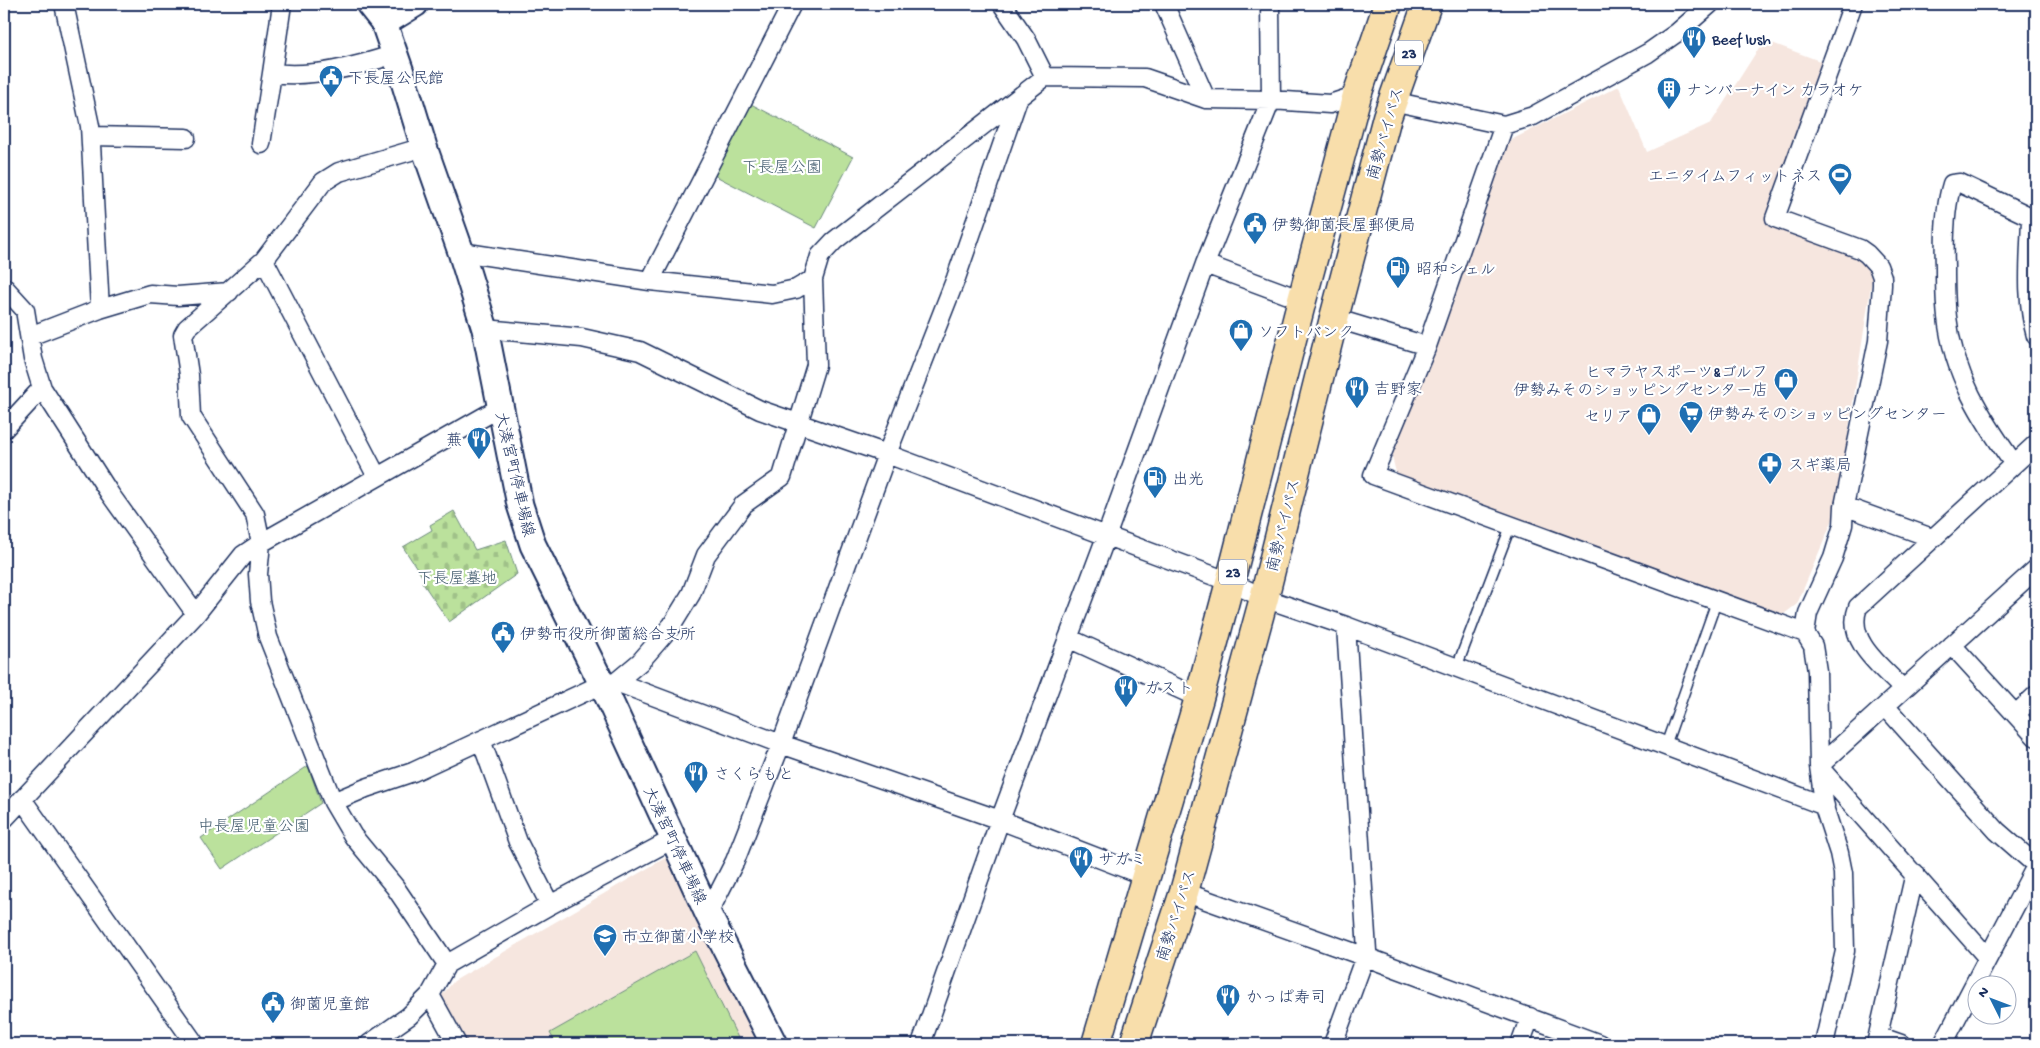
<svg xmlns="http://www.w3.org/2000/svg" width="2040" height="1048" viewBox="0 0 2040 1048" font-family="'Gochi Hand','Klee One',sans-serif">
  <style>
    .built { fill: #f6e6df }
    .green { fill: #bbe19c; stroke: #6b887d }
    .cemetery { fill: url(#cemetery-stones); stroke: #6b887d }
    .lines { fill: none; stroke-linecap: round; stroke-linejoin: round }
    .lane-casing { stroke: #1b2f5e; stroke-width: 12 }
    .street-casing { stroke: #1b2f5e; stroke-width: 21 }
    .secondary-casing { stroke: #1b2f5e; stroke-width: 29 }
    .highway-casing { stroke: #1b2f5e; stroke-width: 31 }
    .lane { stroke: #fff; stroke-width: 9 }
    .street { stroke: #fff; stroke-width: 18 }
    .secondary { stroke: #fff; stroke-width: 25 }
    .highway { stroke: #f8deab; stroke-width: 28 }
    .labels { text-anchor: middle; stroke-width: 4.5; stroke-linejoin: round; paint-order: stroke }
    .shield { fill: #fff; stroke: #5f6d8e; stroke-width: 1 }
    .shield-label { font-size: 15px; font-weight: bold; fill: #1b2f5e }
    .poi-label { font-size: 16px; fill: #1b2f5e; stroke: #fff; text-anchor: start }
    .street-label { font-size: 16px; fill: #1b2f5e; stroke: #fff }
    .park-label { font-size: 16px; fill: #435c6e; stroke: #fff }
  </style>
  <defs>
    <pattern id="cemetery-stones" width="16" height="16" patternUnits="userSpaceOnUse" patternTransform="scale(1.25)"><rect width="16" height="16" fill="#bbe19c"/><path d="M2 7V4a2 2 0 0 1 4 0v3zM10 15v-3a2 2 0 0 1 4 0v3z" fill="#a0c189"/></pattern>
  </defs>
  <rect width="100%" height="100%" fill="#fff"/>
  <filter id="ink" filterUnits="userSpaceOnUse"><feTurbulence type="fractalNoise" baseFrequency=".02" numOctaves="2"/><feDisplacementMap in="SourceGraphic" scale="10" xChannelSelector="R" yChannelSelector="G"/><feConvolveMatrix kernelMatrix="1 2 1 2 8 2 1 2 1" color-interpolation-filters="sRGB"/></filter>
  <g filter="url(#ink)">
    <path class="built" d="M1764,40L1825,63L1766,221L1849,248L1873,272L1836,512L1797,604L1784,614L1398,480L1392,457L1509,141L1619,86L1647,152L1711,123Z
      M667,857L758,1044H461L437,1001L454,981Z"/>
    <path class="green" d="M749,103L853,157L816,228L712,174Z
      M308,766L321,803L222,869L201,838Z
      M695,951L741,1044H556L550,1033Z"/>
    <path class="cemetery" d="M454,511L475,550L506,540L517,574L449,622L422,582L424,579L403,547L432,530L430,525Z"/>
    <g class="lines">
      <defs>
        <path id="lane" d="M1456,669L1511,525
          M1665,747L1717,600"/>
        <path id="street" d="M282,4L272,73C313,78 355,67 395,54
          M1002,4L1026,39L1045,77
          M1164,4L1206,99
          M1392,101L1504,125L1533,116L1648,53L1678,32L1710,4
          M1504,125L1427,346L1373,475L1805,633
          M91,136L186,138
          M261,144L272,73
          M424,147L339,172L323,182L264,260L187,328L183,335L189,375L191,416L255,514L261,543L258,574L260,601L268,637L333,802L353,836L395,887L447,964
          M2031,217C2030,258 2025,297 2036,336
          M461,252L650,281L772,294L796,289L813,279L820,256L834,241L1045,77L1145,78L1206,99L1271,100L1330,104L1357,95
          M264,260L377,477
          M1205,264L1302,300
          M650,281L792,4
          M4,287L25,310L33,359L42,388L110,494L196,614
          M100,309L150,294L178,296L229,292
          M1334,318L1427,346
          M485,329L582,338L640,351L760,410L887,454L1230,582L1264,598L1346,626L1825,806
          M30,336L100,309L90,126L64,4
          M4,429L42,388
          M2014,464C1982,419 1953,374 1947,317C1945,300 1945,284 1945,267C1944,240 1944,210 1952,184L1960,183L2031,217H2036
          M1844,506L1932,538
          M1068,638L1199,698
          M1952,645L2036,737
          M616,682L640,662L672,625L691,594L706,555L744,504L782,477L816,365L813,279
          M1903,689C1882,667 1845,641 1858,607L2036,444
          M1885,706L1997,831L2036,865
          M2016,714L2036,695
          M481,740L518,842L550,905
          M1819,766L2036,569
          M1819,767L1987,957
          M22,799L195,1044
          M333,802L366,788L413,772L602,684L616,682L781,744L1000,820L1145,876
          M4,819L196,614L243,555L261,543L501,407
          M1184,892L1366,957L1600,1044
          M708,914L735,861L781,744L887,454L956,278L1018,99
          M430,995L457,1044
          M1878,1036L1901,1044
          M369,1044L409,1016L430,995L447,964L550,905L673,839
          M921,1044L1000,820L1106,537L1205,264L1271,100L1270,4
          M1333,1044L1367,951L1346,626
          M1520,1044L1530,1017
          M1824,1044L1845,951L1843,873L1839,853L1825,810L1819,766L1817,671L1813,646L1805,633L1808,613L1833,558L1843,525L1844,506L1878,341L1882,285V277L1878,266L1867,254L1860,249L1775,218L1853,4
          M1876,1044L1915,873
          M1943,1044L2036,866"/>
        <path id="secondary" d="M369,4L384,23
          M415,4L384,23L403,78L424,147L461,252L485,329L520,505L533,545L602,684L708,914L774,1044"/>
        <path id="highway" d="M1096,1044L1199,698L1230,582L1302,300L1357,95L1388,4
          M1134,1044L1184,892L1264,598L1334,318L1387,117L1427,4"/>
      </defs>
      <use href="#lane" class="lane-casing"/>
      <use href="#street" class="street-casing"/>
      <use href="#secondary" class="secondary-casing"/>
      <use href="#highway" class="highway-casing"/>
      <use href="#lane" class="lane"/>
      <use href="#street" class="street"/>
      <use href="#secondary" class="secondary"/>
      <use href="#highway" class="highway"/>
    </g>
  </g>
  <defs>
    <symbol id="restaurant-pin" viewBox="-11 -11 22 30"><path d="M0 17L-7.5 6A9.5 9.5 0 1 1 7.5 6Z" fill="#1f6fb2" stroke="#fff"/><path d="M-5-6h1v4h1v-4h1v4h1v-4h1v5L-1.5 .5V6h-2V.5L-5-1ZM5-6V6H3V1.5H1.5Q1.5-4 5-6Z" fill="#fff"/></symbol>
    <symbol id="civic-pin" viewBox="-11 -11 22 30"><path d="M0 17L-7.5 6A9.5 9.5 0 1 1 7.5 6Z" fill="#1f6fb2" stroke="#fff"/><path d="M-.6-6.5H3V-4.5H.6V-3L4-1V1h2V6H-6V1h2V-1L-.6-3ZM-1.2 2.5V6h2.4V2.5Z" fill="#fff"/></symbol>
    <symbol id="building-pin" viewBox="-11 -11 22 30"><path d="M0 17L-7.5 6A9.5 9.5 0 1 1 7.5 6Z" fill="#1f6fb2" stroke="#fff"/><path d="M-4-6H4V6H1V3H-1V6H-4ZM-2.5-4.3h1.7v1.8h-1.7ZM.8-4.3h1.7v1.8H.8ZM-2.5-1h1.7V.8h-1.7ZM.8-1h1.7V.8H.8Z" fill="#fff"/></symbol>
    <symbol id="stadium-pin" viewBox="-11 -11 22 30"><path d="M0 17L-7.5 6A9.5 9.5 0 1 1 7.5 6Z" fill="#1f6fb2" stroke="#fff"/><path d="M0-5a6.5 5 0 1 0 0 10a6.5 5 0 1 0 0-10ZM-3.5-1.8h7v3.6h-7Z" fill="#fff"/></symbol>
    <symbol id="fuel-pin" viewBox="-11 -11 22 30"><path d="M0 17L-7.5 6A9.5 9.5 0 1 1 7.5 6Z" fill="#1f6fb2" stroke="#fff"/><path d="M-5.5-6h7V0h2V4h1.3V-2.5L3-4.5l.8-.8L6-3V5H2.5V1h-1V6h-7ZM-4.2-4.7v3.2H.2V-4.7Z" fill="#fff"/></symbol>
    <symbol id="shop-pin" viewBox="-11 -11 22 30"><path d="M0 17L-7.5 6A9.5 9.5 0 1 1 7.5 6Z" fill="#1f6fb2" stroke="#fff"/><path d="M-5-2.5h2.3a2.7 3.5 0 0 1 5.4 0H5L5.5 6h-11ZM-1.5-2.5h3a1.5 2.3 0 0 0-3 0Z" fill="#fff"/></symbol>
    <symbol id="supermarket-pin" viewBox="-11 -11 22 30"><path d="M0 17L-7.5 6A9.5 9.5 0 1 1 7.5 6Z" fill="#1f6fb2" stroke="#fff"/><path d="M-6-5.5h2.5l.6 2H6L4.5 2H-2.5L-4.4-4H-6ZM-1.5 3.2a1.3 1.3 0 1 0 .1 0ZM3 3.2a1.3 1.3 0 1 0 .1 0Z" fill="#fff"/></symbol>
    <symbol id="pharmacy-pin" viewBox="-11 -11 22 30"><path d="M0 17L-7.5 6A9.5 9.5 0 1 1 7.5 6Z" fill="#1f6fb2" stroke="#fff"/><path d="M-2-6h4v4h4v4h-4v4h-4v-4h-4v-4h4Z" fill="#fff"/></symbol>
    <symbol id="school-pin" viewBox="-11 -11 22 30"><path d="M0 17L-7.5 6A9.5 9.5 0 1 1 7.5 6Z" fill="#1f6fb2" stroke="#fff"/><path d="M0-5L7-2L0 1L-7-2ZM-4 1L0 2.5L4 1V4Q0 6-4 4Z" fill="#fff"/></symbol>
  </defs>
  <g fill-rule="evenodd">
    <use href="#restaurant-pin" x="1680" y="24" width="28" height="38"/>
    <use href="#civic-pin" x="317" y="63" width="28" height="38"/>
    <use href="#building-pin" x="1655" y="75" width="28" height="38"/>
    <use href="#stadium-pin" x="1826" y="161" width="28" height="38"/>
    <use href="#civic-pin" x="1241" y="210" width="28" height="38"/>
    <use href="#fuel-pin" x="1384" y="254" width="28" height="38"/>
    <use href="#shop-pin" x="1227" y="317" width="28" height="38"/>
    <use href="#shop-pin" x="1772" y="366" width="28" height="38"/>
    <use href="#restaurant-pin" x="1343" y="374" width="28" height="38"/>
    <use href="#supermarket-pin" x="1677" y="399" width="28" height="38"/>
    <use href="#shop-pin" x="1635" y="401" width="28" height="38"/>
    <use href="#restaurant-pin" x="465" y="425" width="28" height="38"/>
    <use href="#pharmacy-pin" x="1756" y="450" width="28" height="38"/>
    <use href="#fuel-pin" x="1141" y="464" width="28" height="38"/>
    <use href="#civic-pin" x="489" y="619" width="28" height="38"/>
    <use href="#restaurant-pin" x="1112" y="673" width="28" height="38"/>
    <use href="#restaurant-pin" x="682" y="759" width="28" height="38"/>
    <use href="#restaurant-pin" x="1067" y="844" width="28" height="38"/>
    <use href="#school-pin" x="591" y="922" width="28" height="38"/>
    <use href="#restaurant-pin" x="1214" y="982" width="28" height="38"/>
    <use href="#civic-pin" x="259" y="989" width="28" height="38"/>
  </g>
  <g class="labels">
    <g class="shield">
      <rect x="1395" y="40.5" width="28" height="25" rx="4"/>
      <rect x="1219" y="559.5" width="28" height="25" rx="4"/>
    </g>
    <g class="shield-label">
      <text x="1409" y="58">23</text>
      <text x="1233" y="577">23</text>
    </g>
    <g class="poi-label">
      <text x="1712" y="44">Beef lush</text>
      <text x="348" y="83">下長屋公民館</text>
      <text x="1686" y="95">ナンバーナイン カラオケ</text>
      <text x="1822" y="181" text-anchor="end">エニタイムフィットネス</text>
      <text x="1272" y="230">伊勢御薗長屋郵便局</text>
      <text x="1416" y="274">昭和シェル</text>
      <text x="1258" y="337">ソフトバンク</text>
      <text x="1768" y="377" text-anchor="end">ヒマラヤスポーツ&amp;ゴルフ<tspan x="1768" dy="18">伊勢みそのショッピングセンター店</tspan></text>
      <text x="1374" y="394">吉野家</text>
      <text x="1708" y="419">伊勢みそのショッピングセンター</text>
      <text x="1632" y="421" text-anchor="end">セリア</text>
      <text x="462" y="445" text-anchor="end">蕪</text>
      <text x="1788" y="470">スギ薬局</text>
      <text x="1172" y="484">出光</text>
      <text x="520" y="639">伊勢市役所御薗総合支所</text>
      <text x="1144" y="693">ガスト</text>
      <text x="714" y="779">さくらもと</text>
      <text x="1098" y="864">サガミ</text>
      <text x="622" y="942">市立御薗小学校</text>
      <text x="1246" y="1002">かっぱ寿司</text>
      <text x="290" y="1009">御薗児童館</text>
    </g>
    <g class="street-label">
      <text transform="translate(1384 133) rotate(-74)" y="6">南勢バイパス</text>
      <text transform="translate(516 474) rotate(77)" y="6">大湊宮町停車場線</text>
      <text transform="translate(1282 525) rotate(-76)" y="6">南勢バイパス</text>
      <text transform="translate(676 845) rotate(65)" y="6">大湊宮町停車場線</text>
      <text transform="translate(1175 915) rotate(-72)" y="6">南勢バイパス</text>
    </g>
    <g class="park-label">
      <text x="782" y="172">下長屋公園</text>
      <text x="457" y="583">下長屋墓地</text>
      <text x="254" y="831">中長屋児童公園</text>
    </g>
  </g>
  <rect width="2040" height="1048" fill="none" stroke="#fff" stroke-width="20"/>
  <rect x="10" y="10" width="2020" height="1028" fill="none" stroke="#1b2f5e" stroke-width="2" filter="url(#ink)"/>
  <g transform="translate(1992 1000) rotate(312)"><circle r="24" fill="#ffffff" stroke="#a4acbf"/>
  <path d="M0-4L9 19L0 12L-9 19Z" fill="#1f6fb2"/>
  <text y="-8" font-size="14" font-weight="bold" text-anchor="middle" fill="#1b2f5e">N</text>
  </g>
</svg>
